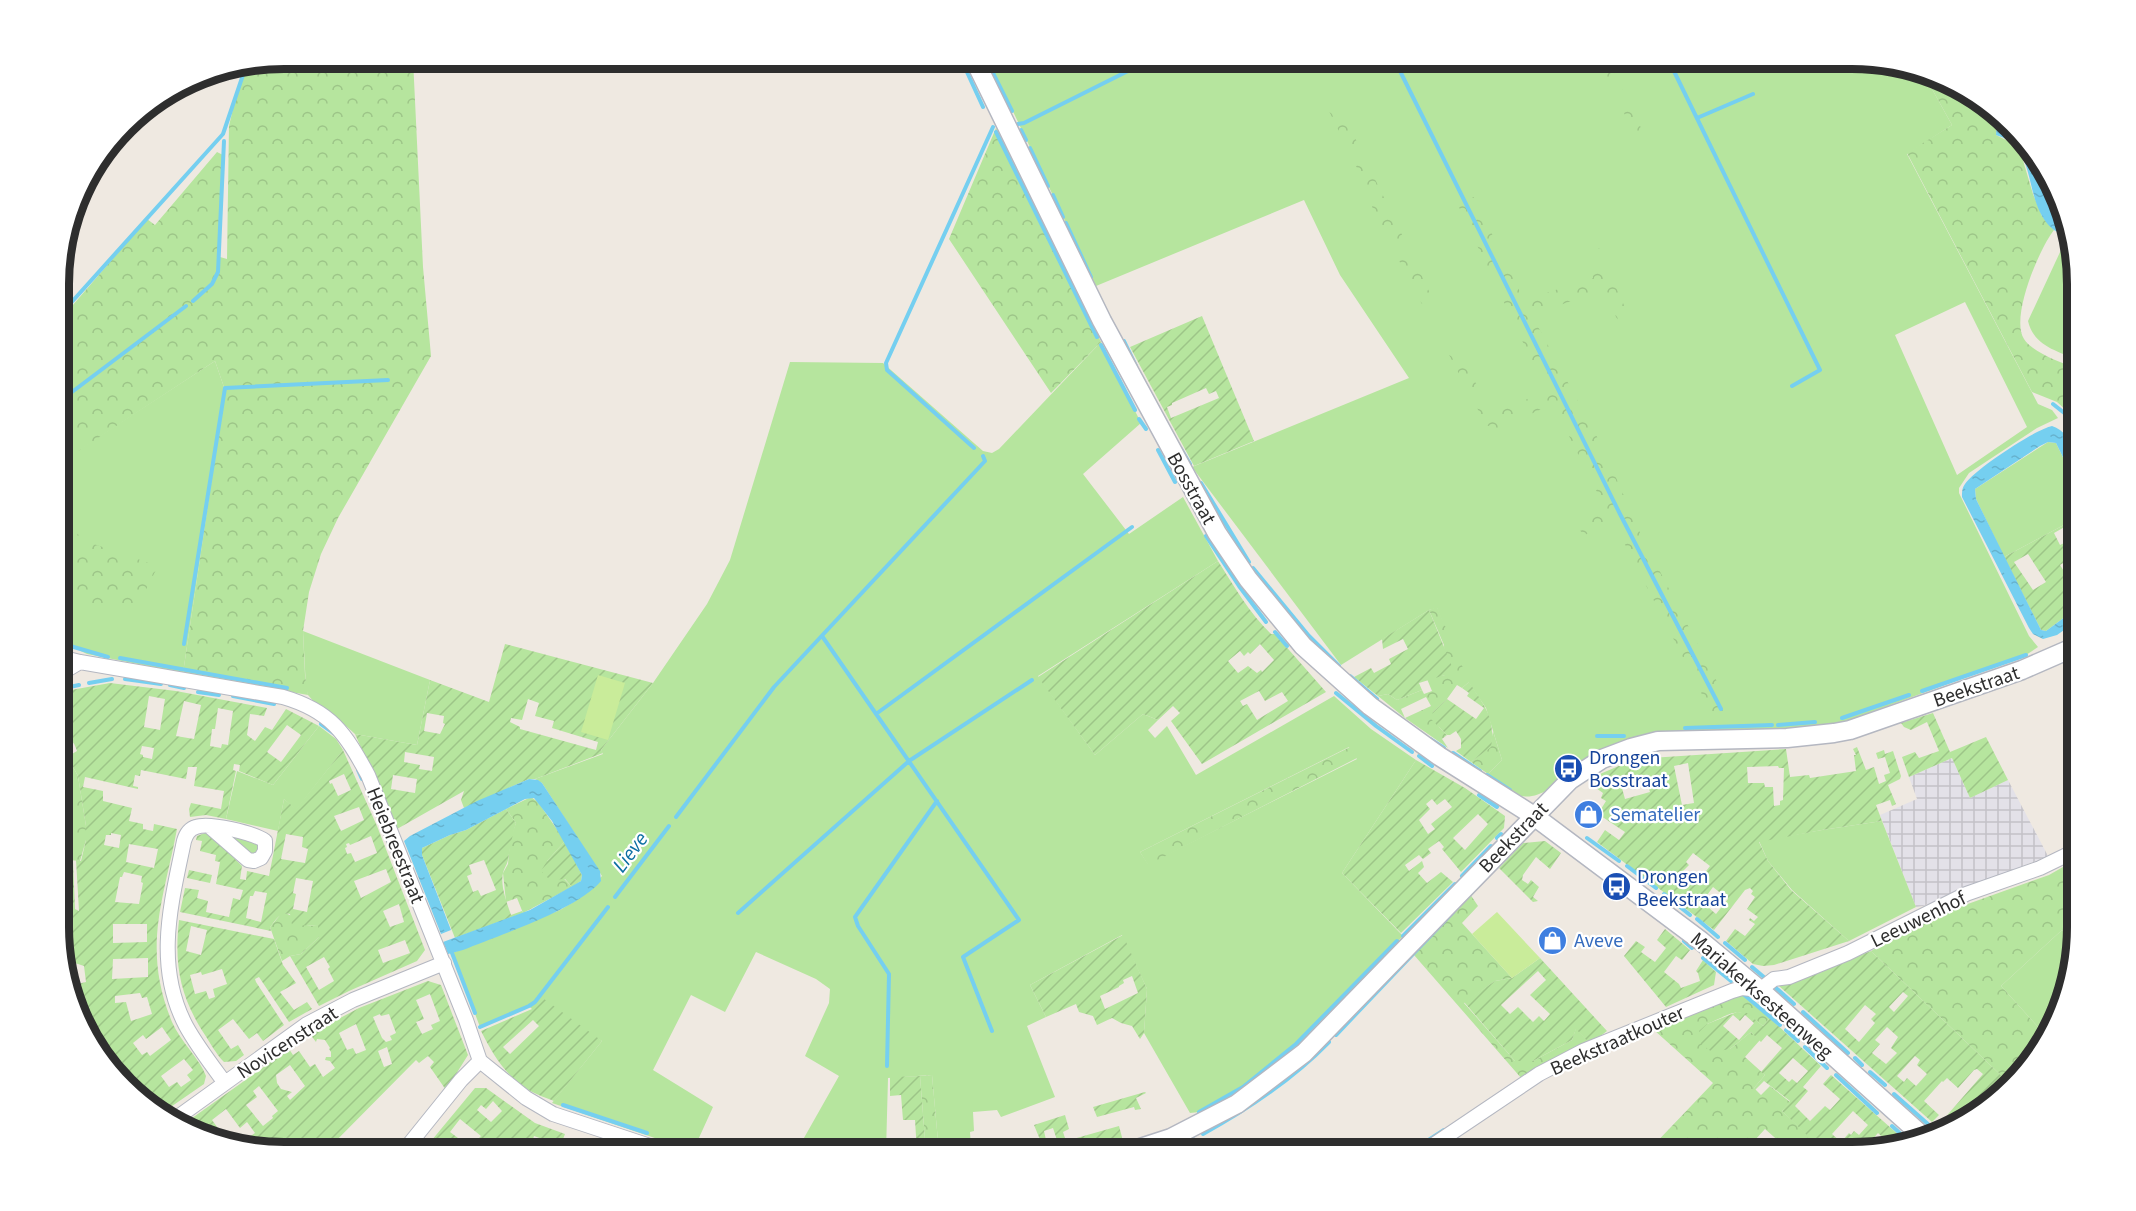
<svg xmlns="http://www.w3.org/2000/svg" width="2136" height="1211" viewBox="0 0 2136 1211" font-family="'Source Sans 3',sans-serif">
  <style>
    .industrial { fill: url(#industrial-grid) }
    .grass { fill: #b6e59e; fill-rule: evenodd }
    .forest { fill: url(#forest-crowns); fill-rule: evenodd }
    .garden { fill: url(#garden-furrows); fill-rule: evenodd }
    .pitch { fill: #c9ec9a }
    .water { fill: url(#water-ripples) }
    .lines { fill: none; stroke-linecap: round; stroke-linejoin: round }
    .stream { stroke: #75cff0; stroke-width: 4 }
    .street-casing { stroke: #b4b7c1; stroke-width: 16 }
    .secondary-casing { stroke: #b4b7c1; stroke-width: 21 }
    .street { stroke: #fff; stroke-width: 14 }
    .secondary { stroke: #fff; stroke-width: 18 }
    .labels { text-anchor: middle; stroke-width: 4.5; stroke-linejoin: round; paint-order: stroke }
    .street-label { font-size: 20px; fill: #2e2e2e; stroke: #fff }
    .transit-label { font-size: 20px; fill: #164399; stroke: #fff; text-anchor: start }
    .shop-label { font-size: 20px; fill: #366cbe; stroke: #fff; text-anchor: start }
    .water-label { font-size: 21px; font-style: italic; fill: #0d6fa3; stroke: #fff }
    .rim { fill: none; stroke: #2e2e2e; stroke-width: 8 }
  </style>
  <defs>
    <pattern id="industrial-grid" width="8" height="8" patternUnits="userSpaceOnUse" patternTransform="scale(1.5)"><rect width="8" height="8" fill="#e3e1e8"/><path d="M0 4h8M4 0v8" fill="none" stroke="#c3c1c7"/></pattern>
    <pattern id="forest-crowns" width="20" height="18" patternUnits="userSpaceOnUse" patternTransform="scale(1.5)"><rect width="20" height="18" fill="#b6e59e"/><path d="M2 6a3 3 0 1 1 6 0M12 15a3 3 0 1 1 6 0" fill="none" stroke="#9dc588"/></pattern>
    <pattern id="garden-furrows" width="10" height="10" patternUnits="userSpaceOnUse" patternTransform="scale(1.5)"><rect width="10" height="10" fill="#b6e59e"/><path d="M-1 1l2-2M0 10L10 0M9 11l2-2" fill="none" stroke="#9dc588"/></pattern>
    <pattern id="water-ripples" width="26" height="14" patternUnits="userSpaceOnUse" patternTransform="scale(1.5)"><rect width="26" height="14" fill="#75cff0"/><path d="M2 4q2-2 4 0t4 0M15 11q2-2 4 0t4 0" fill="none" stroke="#66b2ce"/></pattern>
  </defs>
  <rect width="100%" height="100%" fill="#efe9e1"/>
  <path class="industrial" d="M1952,758L1970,798L2008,780L2048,856L1923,906L1916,907L1880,815L1917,799L1909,777Z"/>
  <path class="grass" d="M988,59H1853L1911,66L1922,71L1952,125L1907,154L2038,404L2052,410L2058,418L2037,428L1969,473L1959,488V493L2029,636L2038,647L2026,655L1847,721L1820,726L1778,729L1679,732L1551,788C1522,806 1511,793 1488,774L1502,760L1486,708L1465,677L1437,608L1429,610L1341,665L1192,467L1409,378L1340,275L1304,200L1096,286ZM1965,302L2027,427L1957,475L1895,335Z
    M2065,235L2071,238L2077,269V360C2056,350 2034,346 2028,321L2061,250Z
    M1101,342L1141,423L1083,474L1129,534L1183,497L1218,561L1038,676L1095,755L1143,714L1158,720L1148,730L1155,738L1167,726L1196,775L1334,696L1371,729L1416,760L1342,873L1403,936L1296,1044L1267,1069L1243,1087L1199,1112L1190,1113L1144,1033L1147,989L1122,935L1030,985L1046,1017L1027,1026L1055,1097L1001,1117L997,1110L973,1112L974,1131L970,1132L971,1147L964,1151L939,1152L932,1075L888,1078L886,1152H796L839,1076L805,1056L829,1003L830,989L816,979L756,952L725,1012L691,995L653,1070L713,1107L693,1151L552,1103L602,1041L535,1002L529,1006L480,1027L452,953L560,910L580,898L602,876L542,783L535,779L603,754L601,750L653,683L707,604L730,560L790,362L883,363L983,451L992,453L999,449ZM1349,747L1357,759L1148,864L1140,852Z
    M215,361L225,390L183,673L87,654L60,641V462Z
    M2048,442L2056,443L2077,486V518L2004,557L1976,499L1975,489Z
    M303,631L430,680L417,745L355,734L335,716L315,703L308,695L306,688Z
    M319,726L336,739L343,750L296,810L284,799L278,831L226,819L237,771L273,785Z
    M1882,821L1916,907L1849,941L1792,890L1768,861L1759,841L1822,830Z
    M230,835L257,840L260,851L252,856L230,838Z
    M2062,930L2076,945L2048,1038L2001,986Z"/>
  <path class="forest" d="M284,59H413L423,267L431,356L338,518L321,554L309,592L303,631L305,675L308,695L183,673L225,390L215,361L60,463V320L147,219L155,225L217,152L223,155L220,257L227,259L229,126L235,100L246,66Z
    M1597,59H1607L1645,136L1637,139Z
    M1922,71L1965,88L1997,119L1996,135L2012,143L2022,157L2033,194L2042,216L2054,230C2039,249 2010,318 2024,339C2032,352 2063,364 2077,368V420L2057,402L2032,392L1907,153L1952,125Z
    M1329,111H1342L1422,276L1432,298L1422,304L1407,279L1387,232L1375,214L1357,168Z
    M996,128L1101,342L1051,393L949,239Z
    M1474,197L1524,300L1593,278L1591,255L1599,248L1630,319L1622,325L1616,317L1606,289L1537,313L1536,323L1604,450L1641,535L1725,697L1729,712L1721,715L1711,712L1615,525L1595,529L1585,535L1577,528L1604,506L1553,404L1497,429L1486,425L1446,349L1447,342L1454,344L1493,414L1546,391L1457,203Z
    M65,522L85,541L158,566L136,609L90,605L60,584V527Z
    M1437,607L1469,682L1462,688L1457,685L1447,699L1433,712L1439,727L1447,735L1442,739L1448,748L1405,718L1378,696L1388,694L1397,700L1422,690L1424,694L1432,691L1427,679L1445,675L1444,645L1429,610ZM1426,697L1431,706L1405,718L1401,709Z
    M60,726L65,729L74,743L69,745L72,754L73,767L78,776L86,826V840L80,861L69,860L67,846L64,847L60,841V826L65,825L63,818L69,813L66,801L64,775L60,774Z
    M1493,731L1502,760L1488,774L1471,762L1490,747Z
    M1350,747L1357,758L1148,865L1140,852Z
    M531,797L538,802L565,841L547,861L572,887L523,913L517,898L506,902L503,873L508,864L510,840L516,823L506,809Z
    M2077,859L2076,945L2062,930L2001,986L2048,1038L2008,1082L1871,951L1937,915L2049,875Z
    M1470,894L1478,906L1462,923L1512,978L1495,981L1464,1003L1515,1061H1533L1572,1040L1576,1028L1590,1044L1522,1079L1414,955Z
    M284,913C301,917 297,927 319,926V937L301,954L290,956L282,961L270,927L281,914Z
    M1742,993L1770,1018L1763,1026C1737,1005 1736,1012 1707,1024L1730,1049L1751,1032L1760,1040L1745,1057L1765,1075L1754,1088L1761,1095L1770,1086L1790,1102L1782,1111L1812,1139L1800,1152H1791L1765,1129L1744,1152H1651L1649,1150L1713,1083L1654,1030L1728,998Z
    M932,1075L939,1152H964H926L920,1076Z"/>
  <path class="garden" d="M1202,316L1254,441L1194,466L1130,347ZM1206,388L1209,394L1216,391L1219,398L1171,418L1167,407L1172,405V403Z
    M2077,518V520L2054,533L2060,545L2077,537V558L2075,556L2060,565L2065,573L2071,569L2075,577L2077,576V608L2046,631L2041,630L2004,557ZM2028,554L2046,582L2033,590L2014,562Z
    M1218,561C1234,586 1249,613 1271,634H1275L1326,692L1202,764L1171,721L1180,713L1173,706L1158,720L1143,714L1095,755L1038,677ZM1260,644L1274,660L1262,672L1261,670L1257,673L1248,666L1238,673L1228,661L1240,651L1244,656L1248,652L1250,654ZM1259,691L1265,701L1282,692L1288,701L1257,720L1247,704L1243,706L1240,701Z
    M1429,610L1453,669L1445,675L1419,683L1422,690L1397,700L1388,694L1378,696L1354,677L1371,668L1374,673L1391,664L1389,659L1408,649L1403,639L1383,649L1382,639Z
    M505,644L653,683L601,750L603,753L535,779H529L464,808L461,800L464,791L397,829L355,734L417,745L430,680L489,702ZM528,699L539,703L535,716L554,721L552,728L598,742L596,750L520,729V727L510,722L511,718L522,720ZM427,713L444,716L443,723L445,724L440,734L424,731ZM405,752L434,757L432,771L419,769L420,765L404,762ZM393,775L417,779L415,793L391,789Z
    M1469,682C1484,705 1496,718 1491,747L1471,762L1456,751L1461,748V739L1456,731L1450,735H1447L1431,719L1433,712L1447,699L1476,719L1484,708L1467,696L1469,693L1462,688Z
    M110,683L176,691L267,708L264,716L250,714L247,735L255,741L265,727L272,730L286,709L319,726L273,785L239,771L240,765L234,764L233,770L236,771L226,819L206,815L190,817L189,809L191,803L221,809L224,791L194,786L197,767H188L186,779L141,770L140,776L135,775L133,786L138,787V789L85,777L83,787L103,791V801L132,808L129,821L143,824V829L153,831L154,824L177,829C163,903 142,948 172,1022C180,1041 200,1059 206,1076L204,1084L162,1113L97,1053L67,973L71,972L73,985L86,982L84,966L72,962L64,963L60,956V896L68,893L67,889L60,890V849L62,853L68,852L69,857L63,858L64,865L69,867V860H73L75,909L79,911L76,860L81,861L86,840V826L78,776L73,767L72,754L77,751C74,742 69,732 60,726V692ZM149,696L165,699L160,730L144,727ZM184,701L201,705L194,739L176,736ZM218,708L233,711L228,745L222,744L221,748L210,746L212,729H215ZM287,725L301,735L281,762L267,752ZM142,746L154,748L152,759L143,757V755L140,754ZM111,833L121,835L119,848L104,845L106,835H111ZM129,844L158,849L154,868L126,862ZM124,872L142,876L141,882L143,883L139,904L115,902L120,877H122ZM113,924H147V942L113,943ZM148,958V977L112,979L113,959ZM140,993L142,998L147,997L152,1014L131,1021L126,1002L115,1003V996ZM162,1027L171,1040L150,1056L147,1052L142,1055L133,1043L143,1035L146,1039ZM184,1059L193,1070L187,1075L191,1080L181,1087L177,1082L169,1087L161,1076Z
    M1933,713L1950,752L1986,737L2008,780L1970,798L1952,758L1909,777L1902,757L1915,752L1919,758L1939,751L1927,722L1911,730L1904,727L1901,723Z
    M1857,747L1866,770L1874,767L1879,784L1886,781L1884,775L1890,773L1885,757L1878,759L1876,753L1884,750L1885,754L1893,751L1901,776L1900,779L1888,785L1896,804L1892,806L1890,800L1876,805L1882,821L1822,830L1759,842L1768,861L1791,890L1849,941L1774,965L1763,966L1753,964L1726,941L1735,929L1745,936L1755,924L1749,920L1750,918L1754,921L1758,917L1747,909L1755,897L1751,894L1753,891L1750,888L1745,890L1714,930L1597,842L1605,830L1619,840L1625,832L1598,814L1606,801L1601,798L1603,793L1596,788L1595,778L1600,774L1635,759L1786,749L1790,777L1809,775L1810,778L1856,771L1854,755H1856L1853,749ZM1688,763L1694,803L1682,805L1674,766ZM1778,766L1779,768H1784L1783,800L1780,801V805L1774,806L1773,787H1765L1764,783H1748L1747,767ZM1645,777L1650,792L1625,799L1620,781L1628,779L1629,781ZM1693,853L1710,866L1696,884L1690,879L1686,883L1678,876L1689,865L1686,862ZM1713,887L1728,899L1716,914L1702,902Z
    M343,750L377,826L425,950L417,961L349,991L319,1006L290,956L301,954L319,937L318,926L292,925L290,914C279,912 276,920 270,927L271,931L180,912L185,888L199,890L197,898L208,901L206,912L229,917L233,898L240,900L243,890L216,884L220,862L215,861L216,855L200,851L202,841L196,840L197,836L205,833L212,836L242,866L240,879L246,880L247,871L269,876L284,799L296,809ZM344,774L351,790L338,796L332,783L330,784L329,781ZM359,807L364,820L341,831L334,816ZM286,834L303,837L302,847L308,849L305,863L281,859ZM371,836L377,853L355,862L351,853L347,854L345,848L347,847L346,844L349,843L350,845ZM386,869L391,882L361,898L354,881ZM296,878L313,881L307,912L293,909L296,894L293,893ZM255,891L267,893L261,922L246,918L250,896H253ZM399,904L404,922L390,927L383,911ZM405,940L410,953L383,963L378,950ZM324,957L330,967L328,969L334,981L319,990L306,967Z
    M1416,760L1465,788L1505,816L1504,828L1461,872L1442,849L1444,847L1439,841L1428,849L1431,853L1423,859L1419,855L1405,865L1409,871L1422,861L1424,867L1418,873L1427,883L1441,872L1453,882L1401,933L1342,873ZM1432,799L1437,805L1445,799L1452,807L1431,824L1435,829L1428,834L1419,820L1430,809L1426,804ZM1478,814L1488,824L1465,850L1453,838Z
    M60,774H64L66,800L60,802Z
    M506,809L516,823C512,836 510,847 508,860C507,865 504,868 503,873C500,886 507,903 511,915L522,911L523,913L455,938L422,855V848L450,835L466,830ZM484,860L496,890L481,896L478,890L473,892L467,876L472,874L469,865Z
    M565,841L582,875L581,881L572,887L565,879L550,880L541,871L547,861Z
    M1545,841L1561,853L1550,869L1536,857L1523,875L1522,880L1528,884L1531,880L1539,887L1533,897L1538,901L1533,902L1499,868L1523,843Z
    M189,870L212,875L210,883L187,878Z
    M179,920L274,939L283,965L296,983L280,992L294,1010L307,1002L312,1009L289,1022L259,977L255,979L256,982L284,1025L263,1041L257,1033L249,1039L233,1019L218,1030L231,1049L238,1045L244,1055L236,1061L224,1062C216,1054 211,1044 205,1035C180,997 174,965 179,920ZM191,926L207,930L201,955L186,951ZM222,969L227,984L213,989L215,997L209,999L206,991L195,994L190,975L201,972L202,975Z
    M1665,929L1690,950L1682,960L1676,956L1664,972L1679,984L1681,988L1700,981L1698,973L1696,971L1703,960L1716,972L1714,985L1666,1007L1624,956L1636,941L1645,947L1641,952L1655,962L1666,948L1657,940Z
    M1123,935L1147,989L1144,1033L1140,1039L1132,1026L1121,1023L1112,1018L1097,1025L1093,1016L1079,1012L1076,1004L1046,1017L1030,985ZM1132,976L1138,993L1105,1009L1100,996L1119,987V986L1124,983L1123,980Z
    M1871,951L2008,1082L1981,1110L1973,1103L1969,1105L1951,1125L1953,1127L1941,1132L1936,1128L1983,1074L1977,1069L1974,1070L1958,1088L1947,1078L1943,1082L1942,1081L1924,1101L1939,1115L1932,1122L1779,986ZM1903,992L1908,996L1894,1012L1889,1007ZM1865,1005L1876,1014L1871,1019L1875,1023L1859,1042L1845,1029ZM1887,1027L1898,1037L1891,1048L1897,1053L1886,1064L1872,1053L1880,1044L1875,1040ZM1915,1056L1920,1060L1917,1065L1927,1074L1916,1086L1907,1078L1904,1082L1897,1076Z
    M1540,958L1607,1031L1590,1044L1576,1029L1572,1040L1533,1061H1515L1464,1002L1495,981L1512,978ZM1538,971L1546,980L1530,995L1550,1014L1544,1021L1539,1016L1533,1022L1518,1007L1510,1014L1501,1005Z
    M428,981L441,985L468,1055L446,1090L430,1067L434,1062L428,1056L419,1063L416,1060L325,1152H283L232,1146L244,1136L246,1139L255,1133L247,1122L240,1128L226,1109L212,1120L231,1146L204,1136L199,1129L194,1132L181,1126L289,1049L293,1055L299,1051L310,1067L315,1064L323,1077L335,1068L330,1061L325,1060L326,1057H331V1052L329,1049L330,1048L325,1040L317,1039L316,1042L310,1034L359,1008ZM430,994L440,1021L431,1025L433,1029L422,1034L416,1022L424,1019L416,1000ZM380,1014L381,1016L389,1014L396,1033L390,1036L392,1040L386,1042L382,1038L373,1017ZM356,1024L366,1050L356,1054L353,1048L347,1050L339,1033ZM387,1047L392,1064L384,1067L378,1051ZM290,1065L305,1086L290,1100L287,1096L292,1092L281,1089L277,1083L276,1075ZM259,1086L278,1111L272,1116L273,1118L263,1126L246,1105L257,1097L253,1091Z
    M540,996L602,1041L554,1101C544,1097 532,1093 524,1087C504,1073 492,1053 481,1031L532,1009L529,1006ZM533,1020L539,1026L510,1054L503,1047Z
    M1737,1012L1747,1013L1763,1026L1770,1018L1821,1066L1803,1087L1808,1091L1795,1106L1810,1121L1825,1106L1830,1110L1840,1099L1823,1084L1831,1075L1909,1144L1893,1147L1878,1133L1861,1152H1814L1817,1149L1809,1142L1811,1139L1782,1111L1790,1101L1764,1081L1755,1090L1754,1088L1765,1075L1761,1072L1782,1048L1767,1035L1761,1042L1751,1032L1730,1049L1712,1052L1701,1044L1699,1031L1707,1024ZM1733,1015L1740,1021L1745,1015L1754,1023L1739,1040L1723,1026ZM1793,1058L1808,1071L1797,1083L1792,1079L1789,1082L1779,1073ZM1853,1111L1868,1125L1859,1135L1854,1131L1851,1135L1849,1133L1841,1142L1832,1134Z
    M920,1076L926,1152H917L915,1120H903L901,1095L890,1096V1077Z
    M475,1088H486L535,1123L565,1134L558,1152H550L553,1143L534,1136L529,1152H422ZM493,1101L502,1111L491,1122L477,1110L481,1105L486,1109ZM460,1119L481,1136L470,1147L450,1132Z
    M1145,1092L1146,1093L1136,1098L1141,1109L1135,1110L1134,1107L1097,1117L1093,1107Z
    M1065,1115L1069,1129L1063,1132L1066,1141L1119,1126L1123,1141L1089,1149L1061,1152L1053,1128L1044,1131L1046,1140L1041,1142L1034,1125Z
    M576,1138L615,1152H605L599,1149L597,1152H578L579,1148L573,1146Z"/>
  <path class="pitch" d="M598,675L625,683L608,740L581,732Z
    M1497,912L1540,958L1512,978L1472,934Z"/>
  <path class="water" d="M1997,119L2040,159L2066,212L2071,238C2066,235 2058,233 2054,230C2026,208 2036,164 2012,143C2008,139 2001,137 1996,135Z
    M2052,426C2076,434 2077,465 2077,486L2056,443L2048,442L2040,446L1975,489L1976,499L2041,630L2046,631L2077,608V621L2057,635L2043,639L2033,634L2029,628L1962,497C1962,492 1962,488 1965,484C1975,469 2036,429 2052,426Z
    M529,779L538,780L542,783L600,871L601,881C577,910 499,935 463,950L448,954L443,942L530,910L581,881L582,875L552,821L534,798L525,799L466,830L450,835L422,848V855L451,930L441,934L404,841L410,836L477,801Z"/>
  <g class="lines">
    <path class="stream" d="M961,59L983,107
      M986,59L1012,111
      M1394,59L1620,514L1721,709
      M1668,59L1820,370L1792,386
      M1697,118L1753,94
      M1018,124L1024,123L1152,59
      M1021,130L1026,140
      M996,132L1097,337
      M1030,148L1048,186
      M1053,195L1063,217
      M1066,223L1091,277
      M193,301L212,284L218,272L224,141
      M60,315L223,134L246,66
      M1124,341L1136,366
      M1101,345L1135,410
      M60,401L186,306
      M2053,404L2068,416L2077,430
      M1139,419L1146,429
      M974,448L887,370L886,363L993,127
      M1181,449L1190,464
      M1158,450L1175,482
      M1201,483L1249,562
      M1206,536L1239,586L1266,622
      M1253,568L1309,636L1339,666
      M1275,632L1287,646
      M822,636L1019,920L963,957L992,1031
      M60,643L108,657
      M184,644L225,388L388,380
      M120,658L287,688
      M1350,676L1377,699
      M125,679L161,684
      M89,683L112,679
      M170,685L184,688
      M60,689L79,685
      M1922,691L2026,655
      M198,692L219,695
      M1336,693L1376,726L1412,752
      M233,696L274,704
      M876,714L1132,527
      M1842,718L1909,695
      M321,724L335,734
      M1778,725L1815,722
      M1685,728L1772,725
      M1597,736H1624
      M1430,739L1444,748
      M1453,753L1480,771
      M1419,756L1432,766
      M358,770L362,779
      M1487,775L1510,790
      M1479,795L1497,807
      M676,817L774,687L985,461L983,456
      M1497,838L1501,834
      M1587,838L1619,861
      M1627,866L1656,888
      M1462,876L1491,846
      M1664,894L1690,915
      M615,897L669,826
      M738,913L909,761L1032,680
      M1697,919L1718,937
      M1403,936L1455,884
      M1684,941L1692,948
      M1725,943L1745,960
      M452,953L475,1013
      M1703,958L1731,981
      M1752,967L1765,978
      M1776,988L1794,1004
      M1742,993L1780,1025
      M1803,1012L1848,1053
      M480,1027L529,1006L535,1002L608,907
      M1786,1030L1798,1041
      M1336,1035L1453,912
      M1805,1047L1827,1068
      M1855,1058L1862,1065
      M887,1066L889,974L858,926L855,917L937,801
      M1870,1072L1885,1085
      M1836,1075L1877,1113
      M1894,1094L1929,1125
      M563,1105L647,1133
      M1199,1112L1243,1087L1296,1044L1397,941
      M1892,1126L1911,1143
      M1935,1130L1939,1133
      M1203,1134C1250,1108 1292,1080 1329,1042
      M1191,1152L1193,1139
      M1410,1152L1444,1130"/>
    <defs>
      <path id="street" d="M60,657L80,662L283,697C331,711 345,733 368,775L466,1020L480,1061L526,1098L553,1114L668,1152
        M60,674L80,662
        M210,827L248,860L254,861L261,858L265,851V841C254,833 209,822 196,827C189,829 186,834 184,841C171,904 154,965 186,1026C197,1046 211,1064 225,1083
        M171,1122L307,1024L353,1000L444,963
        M1171,1138L1179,1152
        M403,1152L461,1080L480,1061
        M1423,1152L1539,1074L1583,1051L1732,991L1742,988L1760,990L1774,979L1789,977L1848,953L1966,894L2040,868L2077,850"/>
      <path id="secondary" d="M974,59L1102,321L1217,533L1248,579L1303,646L1370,706L1439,756L1534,816L1701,941L1760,990L1927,1140
        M1128,1152L1171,1138L1237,1104L1304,1053L1570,780L1602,759L1631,748L1658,741L1787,738L1834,733L1850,730L2022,670L2077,646"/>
    </defs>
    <use href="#street" class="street-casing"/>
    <use href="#secondary" class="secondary-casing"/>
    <use href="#street" class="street"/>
    <use href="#secondary" class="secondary"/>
  </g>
  <defs>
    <symbol id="bus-disc" viewBox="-11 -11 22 22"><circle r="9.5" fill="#1a4fb4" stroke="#fff"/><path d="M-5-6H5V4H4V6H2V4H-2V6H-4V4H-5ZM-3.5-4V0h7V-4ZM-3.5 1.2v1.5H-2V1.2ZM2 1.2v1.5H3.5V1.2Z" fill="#fff"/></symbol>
    <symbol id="shop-disc" viewBox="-11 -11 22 22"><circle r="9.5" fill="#3f7fe0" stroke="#fff"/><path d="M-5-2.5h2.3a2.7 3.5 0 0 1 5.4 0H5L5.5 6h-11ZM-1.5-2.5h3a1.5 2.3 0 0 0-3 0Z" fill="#fff"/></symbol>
  </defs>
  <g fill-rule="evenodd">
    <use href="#bus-disc" x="1552" y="752" width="33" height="33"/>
    <use href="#shop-disc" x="1572" y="798" width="33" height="33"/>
    <use href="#bus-disc" x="1600" y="870" width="33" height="33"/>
    <use href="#shop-disc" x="1536" y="924" width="33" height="33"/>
  </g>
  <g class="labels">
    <g class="street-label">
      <text transform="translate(1192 488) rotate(61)" y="7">Bosstraat</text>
      <text transform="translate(1976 686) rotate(-19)" y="7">Beekstraat</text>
      <text transform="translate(1513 837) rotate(-46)" y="7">Beekstraat</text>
      <text transform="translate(396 845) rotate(68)" y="7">Heiebreestraat</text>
      <text transform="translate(1918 919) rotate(-26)" y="7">Leeuwenhof</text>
      <text transform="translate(1762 995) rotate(41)" y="7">Mariakerksesteenweg</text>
      <text transform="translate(1617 1040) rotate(-24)" y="7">Beekstraatkouter</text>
      <text transform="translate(287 1042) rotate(-33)" y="7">Novicenstraat</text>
    </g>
    <g class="transit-label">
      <text x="1589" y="764">Drongen<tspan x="1589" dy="23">Bosstraat</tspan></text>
      <text x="1637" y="883">Drongen<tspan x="1637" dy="23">Beekstraat</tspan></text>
    </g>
    <g class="shop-label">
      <text x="1610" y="821">Sematelier</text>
      <text x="1574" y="947">Aveve</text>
    </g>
    <g class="water-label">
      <text transform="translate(630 852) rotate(-53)" y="7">Lieve</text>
    </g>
  </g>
  <path d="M0 0H2136V1211H0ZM284 69H1852A215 215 0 0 1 2067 284V927A215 215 0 0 1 1852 1142H284A215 215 0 0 1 69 927V284A215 215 0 0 1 284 69Z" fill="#fff" fill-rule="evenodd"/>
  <path class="rim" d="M284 69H1852A215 215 0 0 1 2067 284V927A215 215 0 0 1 1852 1142H284A215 215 0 0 1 69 927V284A215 215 0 0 1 284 69Z"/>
</svg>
